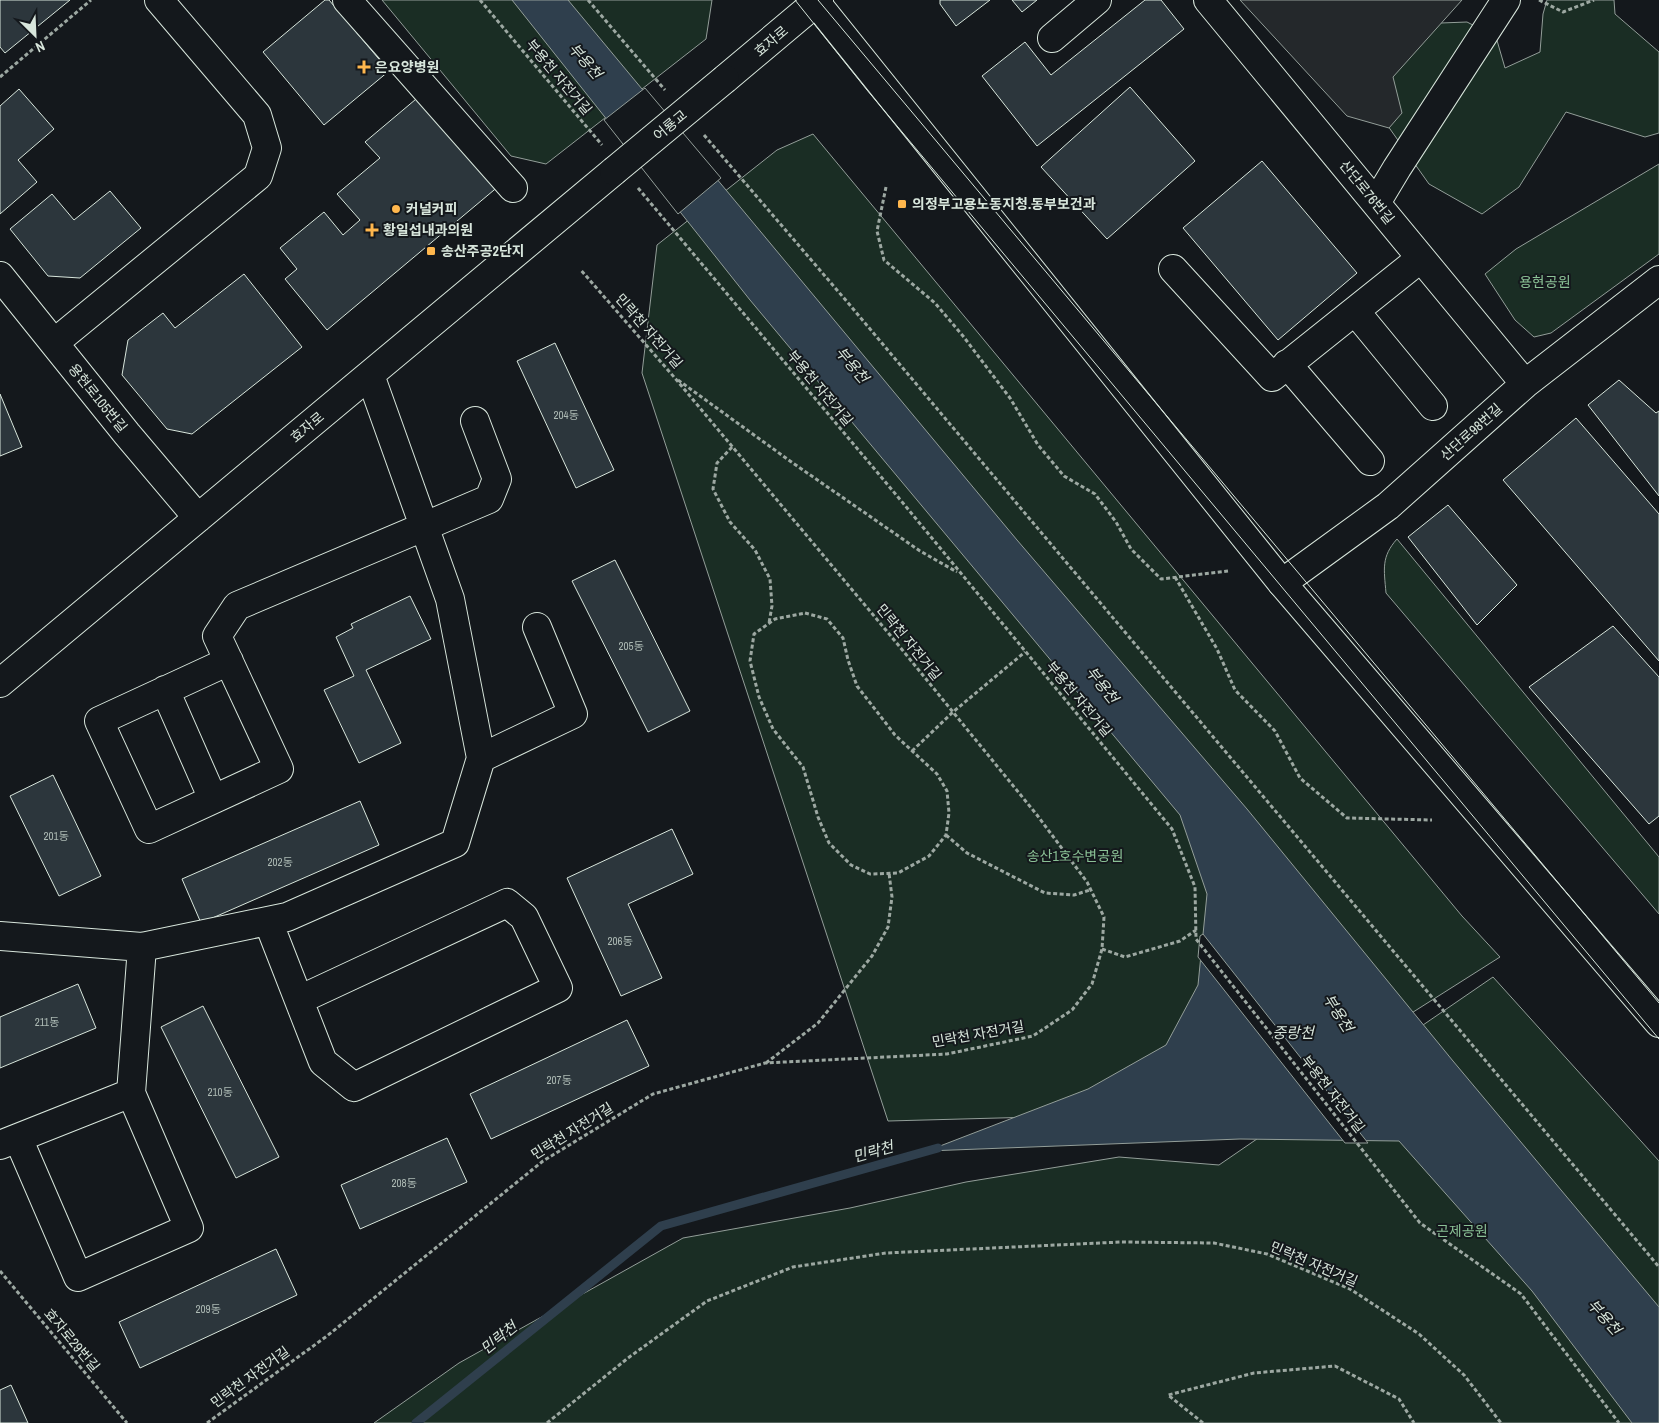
<svg xmlns="http://www.w3.org/2000/svg" width="1659" height="1423" viewBox="0 0 1659 1423" font-family="'Archivo Narrow','Noto Sans KR',sans-serif">
  <style>
    .green { fill: #1a2d24; stroke: #939e99 }
    .parking { fill: #24282b; stroke: #939e99 }
    .water { fill: #2f3f4d; stroke: #939e99 }
    .pier { fill: #14181c; stroke: #939e99 }
    .lines { fill: none; stroke-linecap: round; stroke-linejoin: round }
    .stream { stroke: #2f3f4d; stroke-width: 9 }
    .building { fill: #2c363c; stroke: #d8e6dc }
    .minor-casing { stroke: #d8e6dc; stroke-width: 30 }
    .major-casing { stroke: #d8e6dc; stroke-width: 30 }
    .path { stroke: #9da8a2; stroke-width: 3; stroke-dasharray: 4 2.5; stroke-linecap: butt }
    .minor { stroke: #14181c; stroke-width: 28 }
    .major { stroke: #14181c; stroke-width: 28 }
    .tram { stroke: #d8e6dc; stroke-width: 1 }
    .minor-bridge-casing { stroke: #d8e6dc; stroke-width: 30; stroke-linecap: butt }
    .minor-bridge { stroke: #14181c; stroke-width: 28 }
    .poi-dot { fill: #ffb74d; stroke: #14181c; stroke-width: 2 }
    .labels { text-anchor: middle; stroke-width: 4; stroke-linejoin: round; paint-order: stroke }
    .number-label { font-size: 11px; fill: #adbab4 }
    .street-label { font-size: 14px; fill: #d8e6dc; stroke: #14181c }
    .poi-label { font-size: 14px; font-weight: bold; fill: #d8e6dc; stroke: #14181c; text-anchor: start }
    .park-label { font-size: 14px; fill: #8ac095; stroke: #14181c }
    .water-label { font-size: 15px; font-style: italic; fill: #d8e6dc; stroke: #14181c }
  </style>
  <rect width="100%" height="100%" fill="#14181c"/>
  <path class="green" d="M382,0H712L706,39L546,164L511,156Z
    M1547,0H1614L1615,14L1659,52V133L1645,137L1566,112L1519,187L1482,214L1429,184L1378,112L1415,24L1467,22L1496,37L1505,68L1540,52L1543,14Z
    M813,134L1462,916L1500,957L1257,1111L888,1121L642,373L657,245L777,150Z
    M1659,164V254L1551,333L1534,337L1515,320L1485,274L1516,249Z
    M1397,539L1659,857V914L1386,593C1384,569 1381,557 1397,539Z
    M1493,977L1659,1161V1423H374L459,1363L683,1238L850,1208L966,1182L1119,1157L1219,1165Z"/>
  <path class="parking" d="M1240,0H1462L1393,77L1402,113L1389,128L1347,116Z"/>
  <path class="water" d="M512,0H568L1017,540L1247,809L1453,1061L1659,1307V1423H1632L1532,1291L1399,1141L1240,1139L927,1151L1088,1089L1166,1045L1198,985L1207,894L1180,815L750,300Z"/>
  <path class="pier" d="M645,88L721,178L678,214L604,120Z
    M1203,934L1368,1143H1345L1198,957L1200,936Z"/>
  <g class="lines">
    <path class="stream" d="M416,1423L661,1226L938,1148"/>
  </g>
  <path class="building" d="M0,0H70L5,53L0,47Z
    M325,0H329L389,71L324,125L263,52Z
    M940,0H990L956,26L940,4Z
    M1012,0H1037L1022,12Z
    M1145,0H1161L1184,29L1037,146L982,76L1025,42L1051,75Z
    M1130,87L1195,161L1107,239L1041,167Z
    M19,89L54,129L18,160L37,182L0,214V106Z
    M422,94L500,185L327,330L285,279L297,269L280,248L324,212L343,235L360,220L337,194L380,158L365,142Z
    M1262,161L1357,273L1278,340L1183,228Z
    M110,191L141,228L80,278L48,276L10,229L52,194L74,220Z
    M244,274L302,347L192,434L167,429L122,375L128,340L163,313L175,328Z
    M555,343L614,470L576,488L517,361Z
    M1619,380L1656,413L1659,411V496L1588,405Z
    M0,394L22,447L0,456Z
    M1576,418L1659,514V661L1503,480Z
    M1448,505L1517,585L1477,625L1408,537Z
    M615,560L690,711L648,732L572,581Z
    M410,596L431,639L366,670L401,743L359,763L324,690L354,676L336,637L353,628L351,624Z
    M1613,626L1659,677V816L1649,824L1529,687Z
    M53,775L101,876L59,896L10,796Z
    M360,801L379,845L201,923L182,879Z
    M672,829L693,874L628,904L662,978L621,996L567,878Z
    M78,984L96,1028L0,1068V1017Z
    M203,1006L279,1157L236,1178L161,1027Z
    M627,1020L649,1066L491,1139L470,1094Z
    M447,1138L467,1182L360,1229L341,1185Z
    M276,1249L297,1295L140,1368L119,1322Z
    M11,1385L28,1423H0V1390Z"/>
  <g class="lines">
    <defs>
      <path id="minor" d="M347,0L513,188
        M1208,0L1525,384
        M1052,38L1097,0
        M725,79L819,0
        M1376,203L1397,168L1506,0
        M1173,269L1272,377L1421,258
        M0,276L127,434L198,518
        M1355,311L1433,406
        M54,343L258,176L267,148L257,115L159,0
        M1287,364L1370,461
        M1282,583L1388,506L1525,384L1659,280
        M229,661L99,721L149,829L279,769L217,636L237,606L489,499L497,479L475,421
        M0,683L614,171
        M165,690L213,799
        M481,758L573,714L537,627
        M268,921L323,1062L354,1087L558,988L524,917L507,903L299,1000
        M0,936L142,947L287,917L455,843L481,758L450,599L370,375
        M18,1138L78,1277L189,1228L131,1093
        M0,1145L131,1093L142,947"/>
      <path id="major" d="M814,0L1282,583L1659,1023"/>
    </defs>
    <use href="#minor" class="minor-casing"/>
    <use href="#major" class="major-casing"/>
    <path class="path" d="M480,0L602,145
      M588,0L665,90
      M1539,0L1563,12L1594,0
      M0,77L91,0
      M704,135L849,304L1659,1267
      M886,187L877,231L884,260L935,303L963,336L1010,398L1038,445L1064,476L1095,494L1116,522L1131,549L1161,579L1228,571
      M638,188L898,497L1172,829L1195,887L1196,939L1420,1223L1521,1294L1619,1423
      M678,380L790,461L920,551L957,572
      M732,447L717,463L713,489L730,522L755,550L770,579L772,606L769,623
      M1175,577L1217,649L1235,690L1275,731L1300,778L1347,818L1432,820
      M805,613L827,619L843,638L848,660L857,686L895,735L937,774L947,791L949,813L946,835L929,856L898,873L870,874L851,865L829,843L818,817L803,767L773,729L759,697L750,661L754,634L775,619Z
      M912,751L953,712L1025,652
      M946,835L967,853L1045,893L1074,895L1090,890
      M1102,949L1125,957L1180,941L1196,930
      M766,1063L818,1023L872,956L888,927L892,897L889,873
      M0,1271L127,1423
      M207,1423L327,1336L543,1161L653,1094L765,1063L947,1054L1033,1036L1072,1010L1092,984L1102,949L1104,917L1087,882L1037,815L895,641L674,377L580,269
      M547,1423L628,1358L707,1301L793,1267L886,1253L1121,1242L1214,1243L1267,1254L1350,1289L1419,1334L1464,1375L1501,1423
      M1203,1423L1168,1395L1254,1373L1335,1366L1399,1399L1414,1423"/>
    <use href="#minor" class="minor"/>
    <use href="#major" class="major"/>
    <path class="tram" d="M795,0L867,90L1659,1039
      M818,0L1659,1003"/>
    <defs>
      <path id="minor-bridge" d="M614,171L725,79"/>
    </defs>
    <use href="#minor-bridge" class="minor-bridge-casing"/>
    <use href="#minor-bridge" class="minor-bridge"/>
  </g>
  <g class="poi-dot">
    <path d="M361.5 59.5h5v5h5v5h-5v5h-5v-5h-5v-5h5z"/>
    <rect x="897" y="199" width="10" height="10" rx="2.5"/>
    <circle cx="396" cy="209" r="5"/>
    <path d="M369.5 222.5h5v5h5v5h-5v5h-5v-5h-5v-5h5z"/>
    <rect x="426" y="246" width="10" height="10" rx="2.5"/>
  </g>
  <g class="labels">
    <g class="number-label">
      <text x="566" y="419">204동</text>
      <text x="631" y="650">205동</text>
      <text x="56" y="840">201동</text>
      <text x="280" y="866">202동</text>
      <text x="620" y="945">206동</text>
      <text x="47" y="1026">211동</text>
      <text x="559" y="1084">207동</text>
      <text x="220" y="1096">210동</text>
      <text x="404" y="1187">208동</text>
      <text x="208" y="1313">209동</text>
    </g>
    <g class="street-label">
      <text transform="translate(771 41) rotate(-40)" y="5">효자로</text>
      <text transform="translate(559 77) rotate(50)" y="5">부용천 자전거길</text>
      <text transform="translate(670 125) rotate(-40)" y="5">어룡교</text>
      <text transform="translate(1367 192) rotate(51)" y="5">산단로76번길</text>
      <text transform="translate(649 331) rotate(49)" y="5">민락천 자전거길</text>
      <text transform="translate(820 388) rotate(50)" y="5">부용천 자전거길</text>
      <text transform="translate(98 398) rotate(51)" y="5">용현로105번길</text>
      <text transform="translate(307 427) rotate(-40)" y="5">효자로</text>
      <text transform="translate(1471 432) rotate(-42)" y="5">산단로98번길</text>
      <text transform="translate(909 642) rotate(51)" y="5">민락천 자전거길</text>
      <text transform="translate(1079 699) rotate(50)" y="5">부용천 자전거길</text>
      <text transform="translate(978 1034) rotate(-10)" y="5">민락천 자전거길</text>
      <text transform="translate(1333 1094) rotate(52)" y="5">부용천 자전거길</text>
      <text transform="translate(572 1131) rotate(-32)" y="5">민락천 자전거길</text>
      <text transform="translate(1314 1264) rotate(23)" y="5">민락천 자전거길</text>
      <text transform="translate(72 1340) rotate(50)" y="5">효자로29번길</text>
      <text transform="translate(250 1377) rotate(-36)" y="5">민락천 자전거길</text>
    </g>
    <g class="poi-label">
      <text x="375" y="72">은요양병원</text>
      <text x="912" y="209">의정부고용노동지청.동부보건과</text>
      <text x="406" y="214">커널커피</text>
      <text x="383" y="235">황일섭내과의원</text>
      <text x="441" y="256">송산주공2단지</text>
    </g>
    <g class="park-label">
      <text x="1545" y="287">용현공원</text>
      <text x="1075" y="861">송산1호수변공원</text>
      <text x="1462" y="1236">곤제공원</text>
    </g>
    <g class="water-label">
      <text transform="translate(585 61) rotate(49)" y="5">부용천</text>
      <text transform="translate(852 365) rotate(50)" y="5">부용천</text>
      <text transform="translate(1102 685) rotate(52)" y="5">부용천</text>
      <text transform="translate(1338 1013) rotate(58)" y="5">부용천</text>
      <text x="1293" y="1038">중랑천</text>
      <text transform="translate(873 1152) rotate(-16)" y="5">민락천</text>
      <text transform="translate(1604 1317) rotate(48)" y="5">부용천</text>
      <text transform="translate(499 1338) rotate(-39)" y="5">민락천</text>
    </g>
  </g>
  <g transform="translate(35 35) rotate(156)" stroke="#14181c" stroke-width="4" paint-order="stroke">
  <path d="M0-4L9 19L0 12L-9 19Z" fill="#d8e6dc"/>
  <text y="-8" font-size="14" font-weight="bold" text-anchor="middle" fill="#d8e6dc">N</text>
  </g>
</svg>
